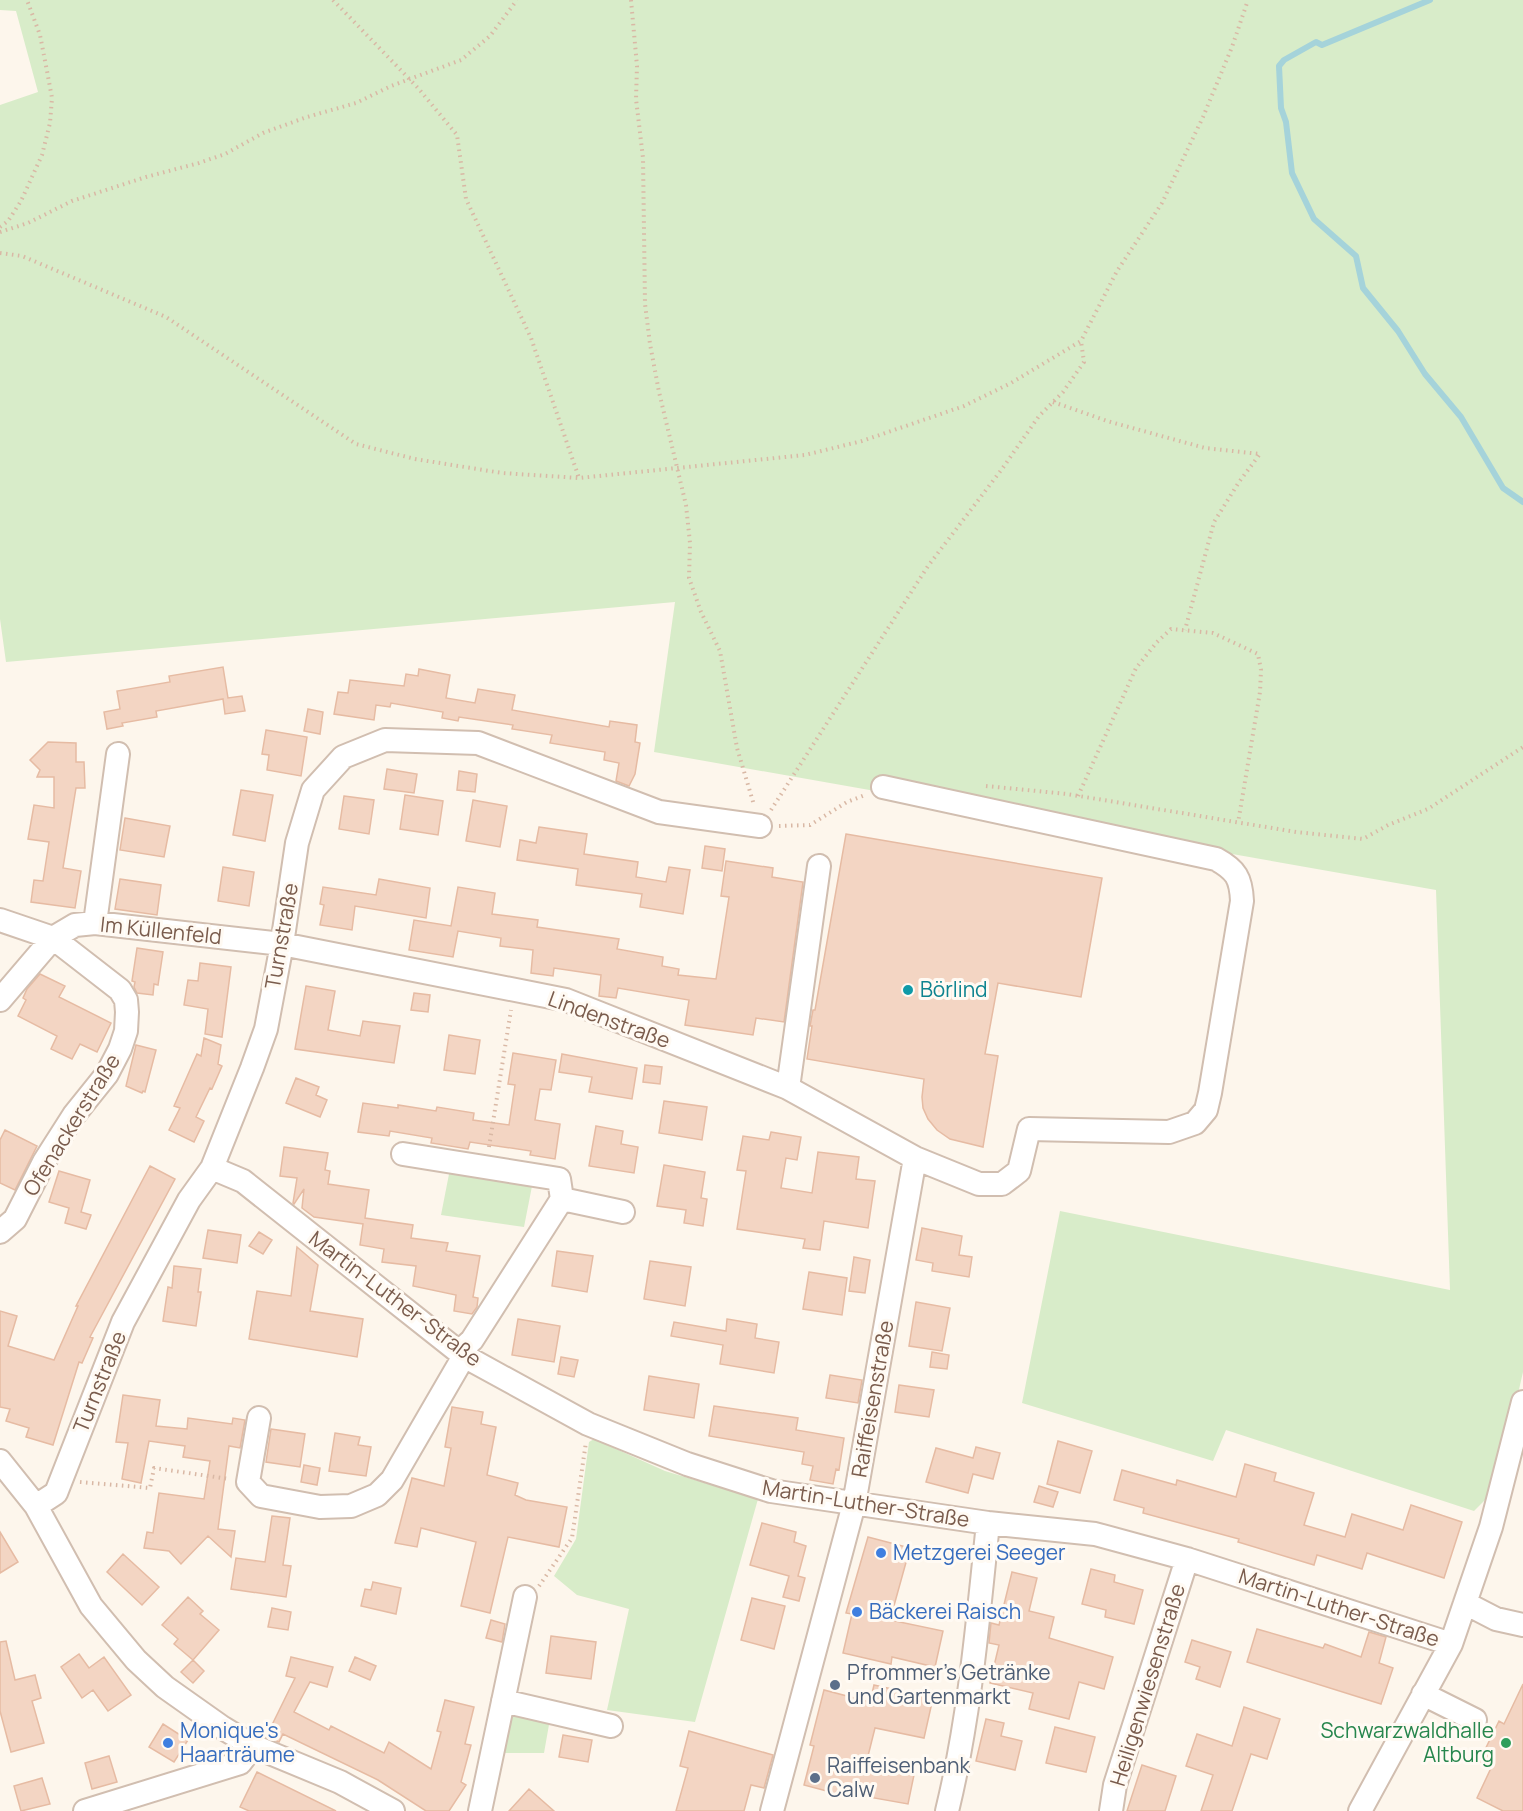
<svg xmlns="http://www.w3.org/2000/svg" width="1523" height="1811" viewBox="0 0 1523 1811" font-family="Manrope,sans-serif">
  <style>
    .green { fill: #d8ecc9 }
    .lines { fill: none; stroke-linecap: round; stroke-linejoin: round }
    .stream { stroke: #a5d3da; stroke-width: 6 }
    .building { fill: #f3d5c3; stroke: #e6bba3; stroke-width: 1.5 }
    .minor-casing { stroke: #d1beb0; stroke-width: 26 }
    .path { stroke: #d9b8a5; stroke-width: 4; stroke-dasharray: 1.5 4.5; stroke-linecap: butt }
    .minor { stroke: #fff; stroke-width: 22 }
    .culture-dot { fill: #0f9aa8; stroke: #fffaf3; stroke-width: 2 }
    .shop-dot { fill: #3f7fe0; stroke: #fffaf3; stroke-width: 2 }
    .service-dot { fill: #5c6f8a; stroke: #fffaf3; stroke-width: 2 }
    .leisure-dot { fill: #2e9e5b; stroke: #fffaf3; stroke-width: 2 }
    .labels { text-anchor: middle; stroke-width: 6; stroke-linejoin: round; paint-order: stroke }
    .street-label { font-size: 21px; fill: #7a5c4d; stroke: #fffaf3 }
    .culture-label { font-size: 21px; fill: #0d838f; stroke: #fffaf3; text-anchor: start }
    .shop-label { font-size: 21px; fill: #366cbe; stroke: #fffaf3; text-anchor: start }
    .service-label { font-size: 21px; fill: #4e5e75; stroke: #fffaf3; text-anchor: start }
    .leisure-label { font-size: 21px; fill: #27864d; stroke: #fffaf3; text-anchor: end }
  </style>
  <rect width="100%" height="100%" fill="#fdf6ec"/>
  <path class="green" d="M0,0H1523V1372L1496,1489L1474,1511L1226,1430L1213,1461L1022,1403L1060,1211L1450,1290L1436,890L654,752L675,602L6,662L0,619V105L38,92L16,11L0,10Z
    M450,1169L533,1181L524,1227L441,1215Z
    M594,1439L665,1471L758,1499L695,1722L607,1710L629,1609L577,1595L554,1576L576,1539L589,1442Z
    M508,1711L550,1719L544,1753H504Z"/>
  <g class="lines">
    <path class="stream" d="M1430,0L1322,45L1316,42L1284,60L1279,66L1281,108L1286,122L1292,173L1314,219L1356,256L1363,288L1398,331L1425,374L1461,417L1503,488L1523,502"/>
  </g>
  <path class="building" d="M223,667L228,698L242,696L245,711L225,714L223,699L156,711L157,717L122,723L123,726L107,729L104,712L120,709L117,691L170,682L169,676Z
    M419,669L450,675L446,698L475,703L478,689L515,695L512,710L609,727L610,721L637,725L635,742L640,743L635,774L629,786L616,781L619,763L604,760L605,752L550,743L552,735L512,729L513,725L459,717L458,721L442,718L443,712L391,703L390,707L376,705L374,720L334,714L338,692L348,693L350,680L404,686L406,674L418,676Z
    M308,709L323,712L320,734L304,731Z
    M266,730L307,737L301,776L267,770L269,755L262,754Z
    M48,742L76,743V762H84L85,788H76L63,868L81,871L75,908L31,902L34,880L43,881L49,842L28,839L34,805L54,808V777H37L40,770L30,760Z
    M387,769L417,774L414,793L384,789Z
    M459,771L477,774L475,792L457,790Z
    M241,790L273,795L265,841L233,835Z
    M405,795L443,801L438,835L400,829Z
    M344,796L374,800L369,834L339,829Z
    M473,800L507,806L500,847L466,841Z
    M125,818L170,826L164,857L120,850Z
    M539,827L587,834L584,854L638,862L636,877L666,882L669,867L690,870L683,914L640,907L642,894L576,885L578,869L517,860L520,840L536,843Z
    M846,834L1102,878L1081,997L998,983L985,1054L998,1056L983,1147L950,1139L937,1130L928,1119L923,1108L922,1097L924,1079L807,1059L812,1026H810L813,1010H815Z
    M705,846L725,849L722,871L702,868Z
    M726,861L773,868L772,877L803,882L784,1022L756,1018L753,1035L685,1025L689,1000L618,988L616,998L599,996L601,975L554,968L553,976L531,973L533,950L500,946L501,938L458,931L453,957L409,950L414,920L451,926L458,887L495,893L492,914L538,920L537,927L619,939L617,949L663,957L662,966L679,969L678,975L716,979L729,897L721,896Z
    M223,867L254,872L249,906L218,901Z
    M120,879L161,885L157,915L115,909Z
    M379,879L430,888L426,918L355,906L352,930L320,925L324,905L320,904L323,887L376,895Z
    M137,948L163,952L158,985L154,984L153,995L137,993L134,987L135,982L132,981Z
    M200,963L231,967L222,1037L205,1034L208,1009L184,1005L188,980L198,981Z
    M40,974L65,986L59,997L111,1023L97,1052L80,1044L72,1059L51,1049L57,1036L18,1016L26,1000L23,998L27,989Z
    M306,986L335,991L328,1030L360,1036L363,1021L400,1026L394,1063L295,1049Z
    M414,993L430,995L428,1012L411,1010Z
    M449,1035L480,1040L475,1074L444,1070Z
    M204,1038L221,1045L218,1064L222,1066L212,1089L210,1088L196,1117L204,1121L194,1142L169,1130L180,1108L174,1106L197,1054L201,1056Z
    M136,1045L156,1050L145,1092L143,1091L142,1093L126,1086Z
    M513,1053L556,1060L551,1090L540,1089L535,1120L560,1124L555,1159L530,1155L531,1151L470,1142L468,1149L431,1143L432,1138L390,1131L389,1136L358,1132L363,1103L398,1108V1105L436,1111L437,1107L474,1113L473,1120L509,1125L515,1085L508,1084Z
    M562,1054L637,1068L632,1099L589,1092L592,1077L559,1072Z
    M645,1065L662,1067L660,1084L643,1082Z
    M296,1078L319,1087L316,1095L327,1100L320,1117L286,1103Z
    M664,1101L707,1107L702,1140L659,1133Z
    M596,1126L623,1131L621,1144L638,1147L634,1173L589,1166Z
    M5,1130L37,1146L15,1190L0,1183V1140Z
    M771,1132L801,1137L797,1160L786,1158L781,1188L812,1193L818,1152L859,1157L856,1179L875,1181L868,1228L824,1221L820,1250L803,1248L805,1239L737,1229L746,1171L737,1170L743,1136L769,1140Z
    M284,1147L328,1153L325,1170L330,1171L328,1184L369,1190L365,1218L413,1225L411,1238L448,1243L446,1251L480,1256L473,1297L478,1298L477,1307L472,1314L454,1311L456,1295L413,1286L416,1266L382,1262L384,1249L360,1245L363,1224L314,1217L302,1208L304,1189L294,1204L293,1203L297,1178L280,1176Z
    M664,1165L705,1172L701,1198L707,1199L703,1226L684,1223L686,1210L657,1206Z
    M150,1166L175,1179L90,1337L93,1338L82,1363L79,1362L53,1445L26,1437L29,1428L6,1421L10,1409L0,1407V1311L17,1316L8,1346L54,1360L78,1306H76Z
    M59,1171L90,1180L81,1212L91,1215L86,1229L65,1223L69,1208L49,1202Z
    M922,1228L962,1236L959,1255L972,1257L969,1277L932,1271L933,1263L916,1260Z
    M208,1230L241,1235L237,1263L203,1258Z
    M259,1232L272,1240L263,1254L249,1246Z
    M297,1247L318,1265L310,1311L363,1319L357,1357L249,1339L257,1291L291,1296Z
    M557,1251L593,1256L587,1292L552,1286Z
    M854,1257L870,1260L865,1293L849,1291Z
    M650,1261L691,1267L685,1306L644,1299Z
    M174,1266L201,1269L198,1292H201L196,1326L163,1321L168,1287L172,1288Z
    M809,1272L847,1278L842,1315L803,1309Z
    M916,1302L950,1308L942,1351L909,1346Z
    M518,1319L560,1326L554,1362L512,1355Z
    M727,1319L757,1324L755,1338L779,1342L774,1373L720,1364L723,1345L671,1336L674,1322L726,1331Z
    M932,1352L949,1355L947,1369L930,1367Z
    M561,1357L578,1360L574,1377L558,1374Z
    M830,1375L862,1380L858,1403L826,1398Z
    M649,1376L699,1384L694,1418L644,1410Z
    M899,1385L934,1390L929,1417L895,1412Z
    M123,1395L160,1400L156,1426L187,1429L188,1418L232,1424L233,1418L245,1420L240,1448L229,1446L218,1529L235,1531L231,1557L208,1536L181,1564L169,1551L144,1548L147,1532L153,1533L159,1493L204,1499L210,1461L183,1457L185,1446L149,1441L141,1483L122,1479L128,1443L116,1442Z
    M714,1406L798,1418L796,1430L844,1438L839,1470L836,1469L833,1484L810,1480L813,1466L802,1464L804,1452L709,1436Z
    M452,1407L483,1412L481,1424L496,1427L487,1475L518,1483L515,1495L526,1500L567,1507L559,1547L508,1537L490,1613L461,1606L476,1542L421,1528L417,1547L395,1543L412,1478L444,1486L451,1448L445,1447Z
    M271,1429L305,1434L300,1467L266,1462Z
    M335,1433L360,1437L358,1445L371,1447L366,1476L329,1471Z
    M1058,1441L1092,1451L1080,1493L1047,1484Z
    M976,1447L1000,1453L993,1479L973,1474L968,1493L926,1482L936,1448L973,1458Z
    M1245,1464L1276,1473L1274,1481L1314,1493L1304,1525L1345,1537L1352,1514L1403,1530L1411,1505L1462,1522L1444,1578L1367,1553L1362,1569L1317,1555L1314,1565L1238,1542L1239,1539L1143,1513L1144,1508L1114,1500L1122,1470L1176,1485L1177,1480L1236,1497Z
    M304,1465L320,1468L317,1485L301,1482Z
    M1039,1486L1058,1492L1053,1507L1034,1502Z
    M272,1516L290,1518L283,1565L291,1566L286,1597L231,1589L236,1558L265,1562Z
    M762,1523L796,1532L794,1542L806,1546L798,1576L805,1578L799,1601L783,1597L789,1576L750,1565Z
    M0,1532L18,1562L0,1573Z
    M868,1537L910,1548L890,1620L943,1631L935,1667L892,1657L891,1664L843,1653L852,1614L846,1613Z
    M123,1554L159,1587L142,1605L107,1572Z
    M1091,1569L1115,1575L1114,1582L1143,1590L1134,1624L1105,1617L1106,1610L1082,1604Z
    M1012,1572L1037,1578L1029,1611L1054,1617L1049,1638L1113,1657L1104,1689L1079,1682L1069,1719L1029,1709L1033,1693L990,1683L999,1645L989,1643L991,1623L999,1625Z
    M373,1582L401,1588L396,1614L361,1606L365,1589L371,1590Z
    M188,1597L203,1611L200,1614L219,1630L193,1660L174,1644L178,1639L162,1625Z
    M752,1598L785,1606L774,1649L741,1640Z
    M272,1608L291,1612L288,1630L268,1627Z
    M491,1620L505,1624L502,1642L486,1638Z
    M1257,1629L1323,1648L1325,1644L1361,1657L1369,1632L1386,1637L1379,1663L1393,1668L1381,1704L1247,1662Z
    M551,1636L596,1642L591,1679L546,1673Z
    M1192,1640L1231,1652L1220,1687L1196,1679L1200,1667L1185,1662Z
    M6,1641L15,1680L35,1675L41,1698L32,1701L44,1743L11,1752L0,1711V1642Z
    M79,1654L89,1668L104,1657L131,1695L108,1711L93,1690L82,1698L61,1667Z
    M291,1657L333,1667L327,1687L310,1682L294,1712L329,1730L331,1726L384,1753L389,1742L431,1769L441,1732L437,1731L445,1700L474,1707L465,1744L471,1745L461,1782L466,1785L449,1811H426L378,1780L283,1734L279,1742L266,1737L295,1678L286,1676Z
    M355,1657L376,1666L370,1680L349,1671Z
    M193,1660L204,1671L193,1683L181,1672Z
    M1523,1684V1811H1503L1477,1798L1491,1768L1479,1762L1499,1721L1504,1724Z
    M874,1685L933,1698L924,1738L875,1728L867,1760L915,1770L908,1804L858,1795L857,1799L804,1785L814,1746L810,1745L824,1690L870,1702Z
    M1244,1707L1280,1719L1267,1759L1251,1754L1232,1811H1201L1213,1775L1186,1766L1197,1734L1232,1746Z
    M986,1719L1004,1723L1001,1736L1022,1741L1015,1770L976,1761Z
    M163,1724L188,1740L174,1762L149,1747Z
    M1055,1727L1095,1737L1086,1772L1046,1763Z
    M689,1731L773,1755L764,1788L751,1785L744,1811H676L688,1768L680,1766Z
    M563,1735L592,1740L588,1762L559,1757Z
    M109,1756L117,1782L92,1789L85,1763Z
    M1142,1765L1176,1776L1165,1811H1127Z
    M257,1772L336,1811H249L240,1807Z
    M42,1778L50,1804L21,1811L14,1786Z
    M529,1789L554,1811H509Z"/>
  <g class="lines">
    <defs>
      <path id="minor" d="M0,920L53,938L120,990L126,1000L127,1012L126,1031L120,1049L107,1074L74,1115L44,1162L15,1219L0,1232
        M95,923L118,754
        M0,1000L53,938L75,925L95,923L282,944L566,1000L788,1088L915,1158L979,1184H1002L1019,1171L1029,1129L1169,1132L1195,1123L1206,1110L1210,1093L1242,901C1241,878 1236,870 1216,859L883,787
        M788,1088L819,866
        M403,1154L559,1179L562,1199
        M212,1168L243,1181L464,1356L588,1424L687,1464L771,1491L988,1523L1095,1534L1187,1559L1451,1644
        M562,1199L623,1212
        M459,1352L472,1340L562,1199
        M259,1418L248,1482L261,1496L320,1507L351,1506L377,1495L392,1480L464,1356
        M0,1461L36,1506L91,1606L136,1660L165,1687L223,1728L253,1746L340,1782L393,1811
        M36,1506L56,1493L123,1322L189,1200L212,1168L252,1068L266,1029L282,944L297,843L313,790L343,757L385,740L478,743L659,812L760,826
        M1465,1603L1496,1619L1523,1625
        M1423,1694L1475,1720
        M503,1701L611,1726
        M85,1811L240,1763L253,1746
        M480,1811L525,1597
        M772,1811L854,1504L915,1158
        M947,1811C970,1717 978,1619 988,1523
        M1111,1811L1115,1785L1187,1559
        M1360,1811L1451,1644L1491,1527L1523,1402"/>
    </defs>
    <use href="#minor" class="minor-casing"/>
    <path class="path" d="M333,0L418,88L457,135L466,199L531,338L579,478
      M631,0L637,66L636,99L643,158L645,304L650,344L659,392L686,505L690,543L689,578L701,612L720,651L737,748L754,805
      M0,227L8,221L21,201L42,155L50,123L52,98L47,71L40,35L27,0
      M0,232L28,223L72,201L146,177L199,163L225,154L263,133L307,117L356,103L391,86L461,60L490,36L517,0
      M0,253L22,256L166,317L356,444L415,459L502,473L579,478L805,455L862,441L964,406L1011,383L1081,341L1117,271L1162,203L1203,117L1232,47L1248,0
      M1053,402L1107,421L1205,448L1260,454L1239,482L1214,522L1185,630
      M986,786L1067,794L1296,832L1363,839L1388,825L1428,809L1523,747
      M1078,796L1136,668L1157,642L1171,629L1213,633L1258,654L1261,670L1260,692L1238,823
      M771,810L928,566L1002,469L1039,416L1063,392L1084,362L1081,341
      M779,826L810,825L847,802L865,795
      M489,1147L511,1010
      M80,1482L150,1488L154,1468L229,1479
      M539,1586L572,1538L586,1442"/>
    <use href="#minor" class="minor"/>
  </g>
  <circle class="culture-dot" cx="908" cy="990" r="6"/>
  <g class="shop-dot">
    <circle cx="881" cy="1553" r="6"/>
    <circle cx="857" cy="1612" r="6"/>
    <circle cx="168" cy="1743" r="6"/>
  </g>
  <g class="service-dot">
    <circle cx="835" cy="1685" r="6"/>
    <circle cx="815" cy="1778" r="6"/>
  </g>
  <circle class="leisure-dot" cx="1506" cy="1743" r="6"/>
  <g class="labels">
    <g class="street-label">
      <text transform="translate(161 931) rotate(6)" y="7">Im Küllenfeld</text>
      <text transform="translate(282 936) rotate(-80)" y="7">Turnstraße</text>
      <text transform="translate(609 1020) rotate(20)" y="7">Lindenstraße</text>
      <text transform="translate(72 1125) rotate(-58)" y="7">Ofenackerstraße</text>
      <text transform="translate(395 1299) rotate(37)" y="7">Martin-Luther-Straße</text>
      <text transform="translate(100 1382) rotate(-68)" y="7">Turnstraße</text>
      <text transform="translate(873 1399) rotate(-80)" y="7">Raiffeisenstraße</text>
      <text transform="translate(866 1504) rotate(9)" y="7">Martin-Luther-Straße</text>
      <text transform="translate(1339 1608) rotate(18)" y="7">Martin-Luther-Straße</text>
      <text transform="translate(1148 1685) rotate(-73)" y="7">Heiligenwiesenstraße</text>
    </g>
    <g class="culture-label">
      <text x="920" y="997">Börlind</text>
    </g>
    <g class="shop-label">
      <text x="893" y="1560">Metzgerei Seeger</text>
      <text x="869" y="1619">Bäckerei Raisch</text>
      <text x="180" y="1738">Monique's<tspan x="180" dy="24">Haarträume</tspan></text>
    </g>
    <g class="service-label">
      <text x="847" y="1680">Pfrommer's Getränke<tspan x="847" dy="24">und Gartenmarkt</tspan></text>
      <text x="827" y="1773">Raiffeisenbank<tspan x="827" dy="24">Calw</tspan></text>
    </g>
    <g class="leisure-label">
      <text x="1494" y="1738">Schwarzwaldhalle<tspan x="1494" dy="24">Altburg</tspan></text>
    </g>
  </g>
</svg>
